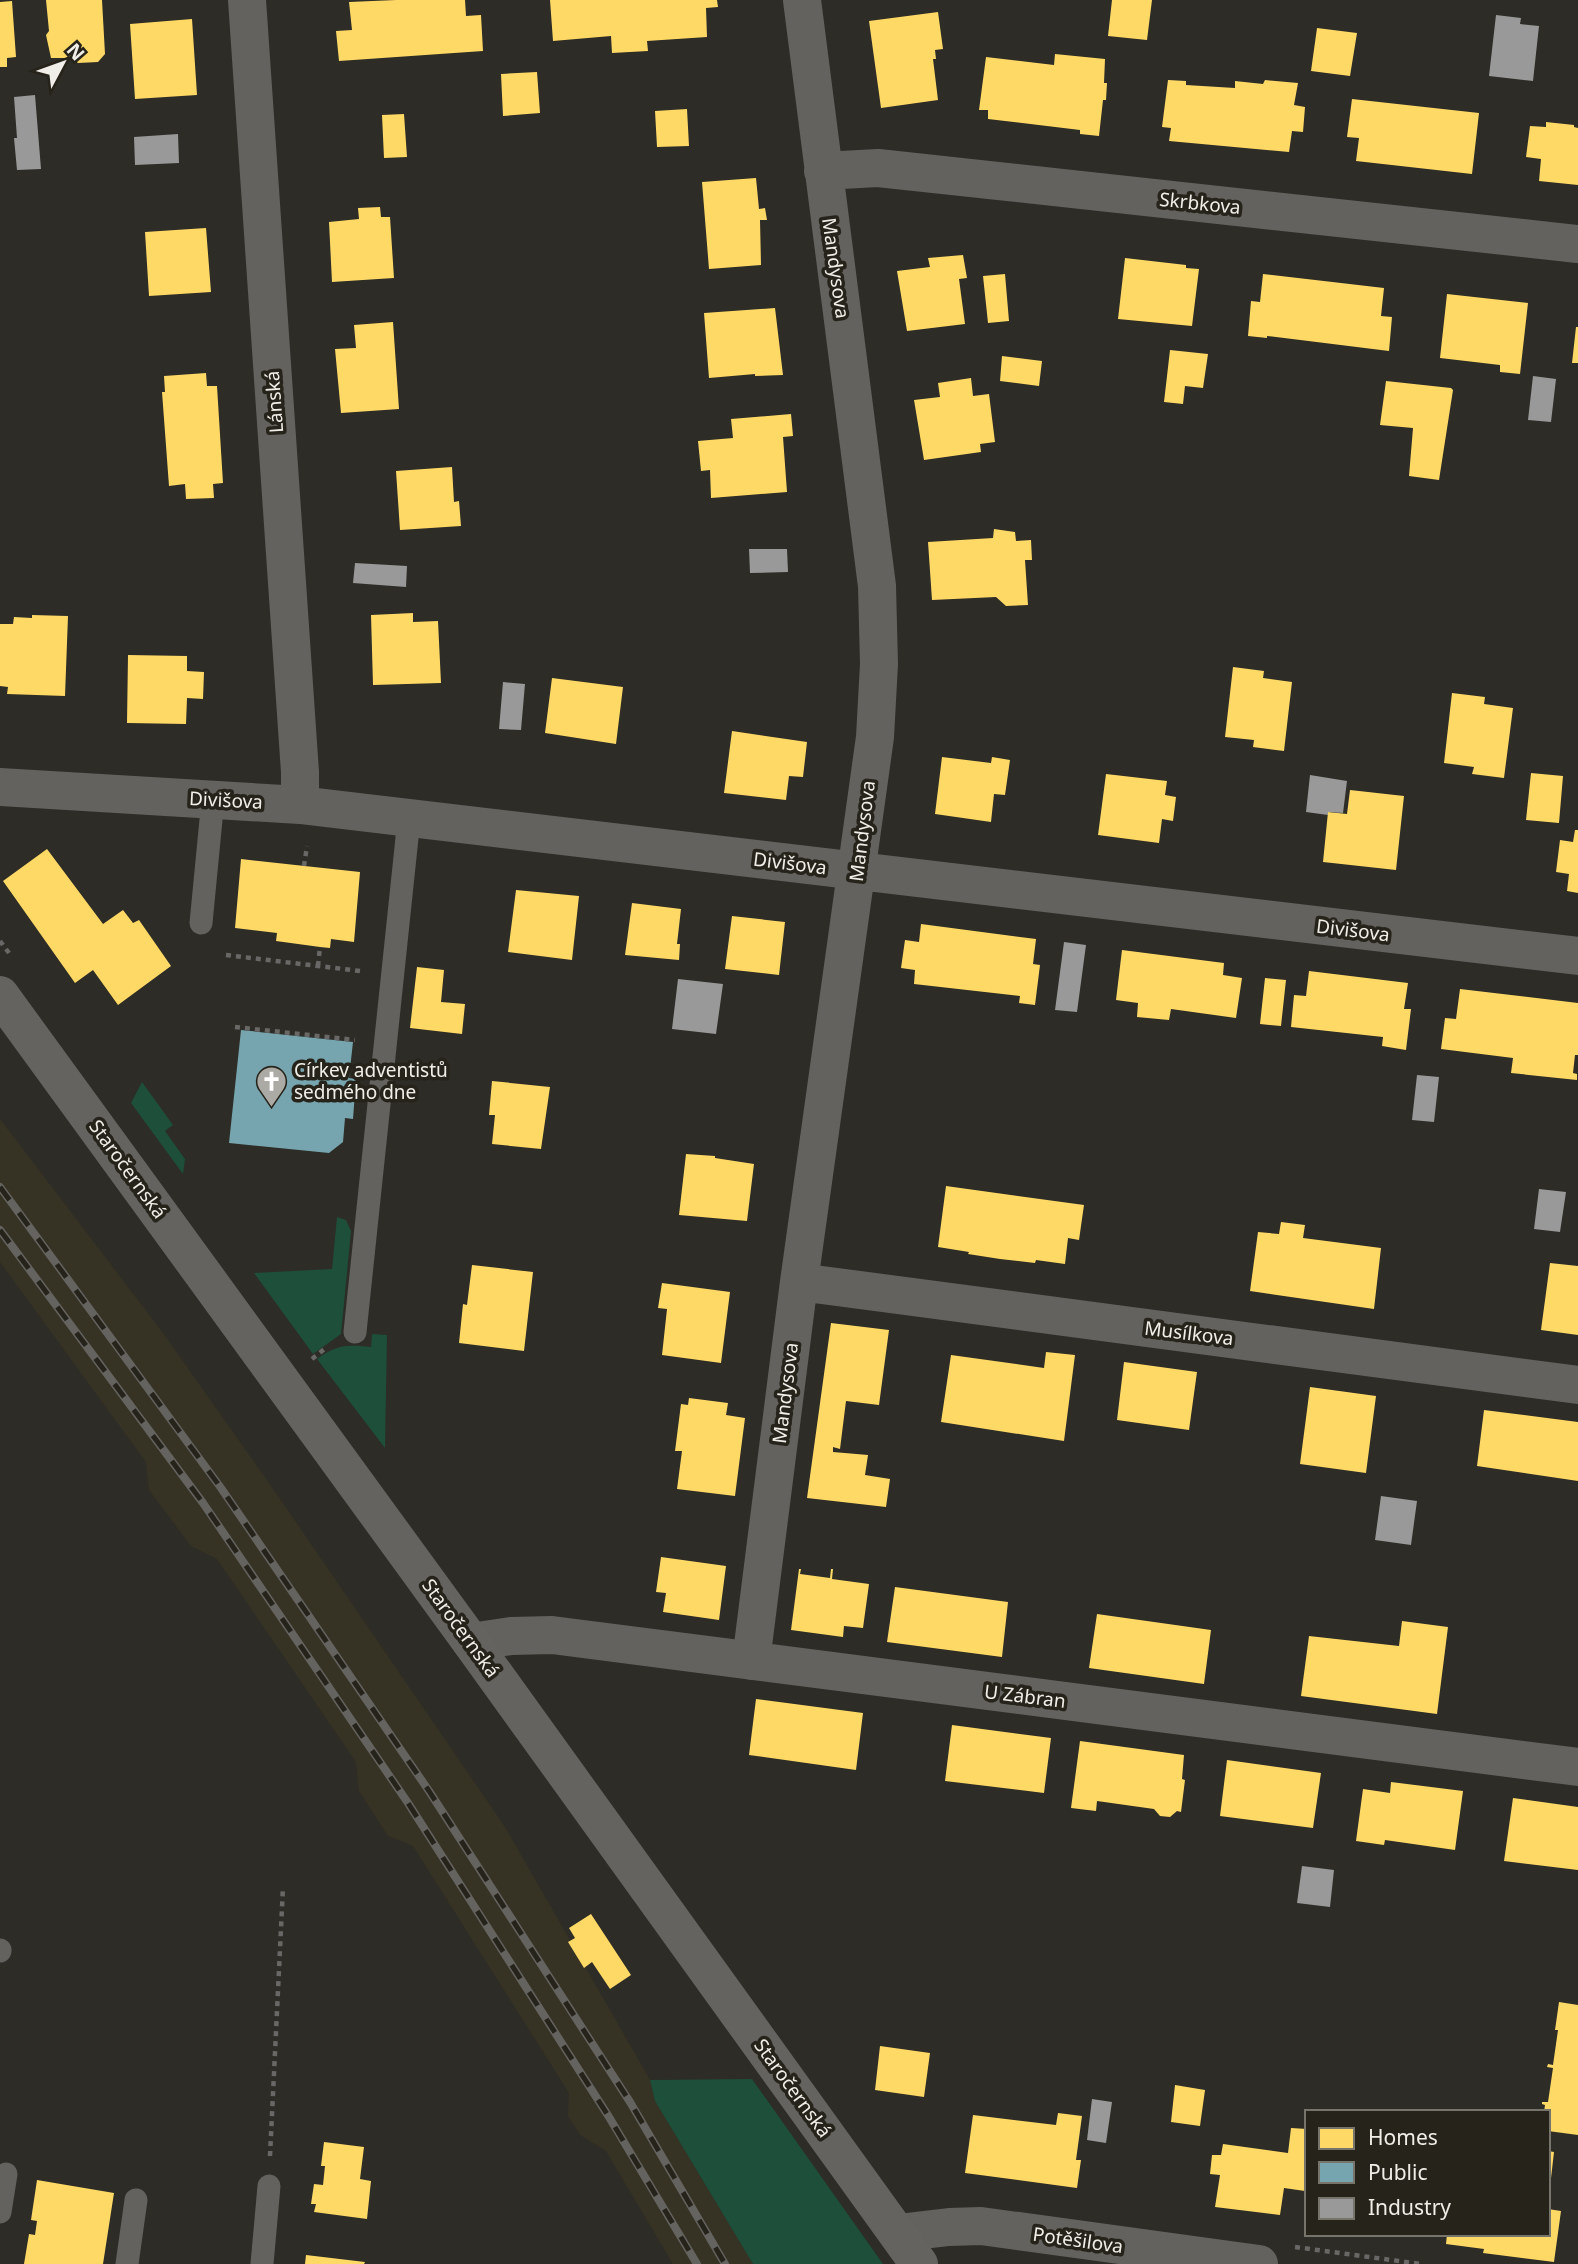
<svg xmlns="http://www.w3.org/2000/svg" width="1578" height="2264" viewBox="0 0 1578 2264" font-family="'Noto Sans',sans-serif">
  <style>
    .built { fill: #373324 }
    .green { fill: #1d4f3a }
    .homes { fill: #ffd966 }
    .public { fill: #76a5af }
    .industry { fill: #999 }
    .lines { fill: none; stroke-linecap: round; stroke-linejoin: round }
    .path { stroke: #696866; stroke-width: 4.5; stroke-dasharray: 5 5; stroke-linecap: butt }
    .lane { stroke: #63625e; stroke-width: 23 }
    .street { stroke: #63625e; stroke-width: 38 }
    .secondary { stroke: #646360; stroke-width: 38 }
    .rail-casing { stroke: #646360; stroke-width: 8 }
    .rail { stroke: #26231a; stroke-width: 5; stroke-dasharray: 16; stroke-linecap: butt }
    .labels { text-anchor: middle; stroke-width: 7; stroke-linejoin: round; paint-order: stroke }
    .street-label { font-size: 19px; fill: #f0eee8; stroke: #26231a }
    .poi-label { font-size: 19px; fill: #f0eee8; stroke: #26231a; text-anchor: start }
  </style>
  <rect width="100%" height="100%" fill="#2d2c26"/>
  <path class="built" d="M0,1119L163,1333L278,1496L505,1827L650,2080L655,2101L753,2264H673L606,2151L580,2135L568,2116L569,2093L413,1846L388,1836L359,1791L356,1762L217,1559L191,1546L149,1490L146,1462L0,1262Z"/>
  <path class="green" d="M142,1082L173,1125L165,1131L185,1159L183,1174L131,1103Z
    M337,1217L346,1220L351,1231L341,1334L313,1354L254,1273L332,1269Z
    M372,1334L387,1335L385,1448L317,1359C338,1344 346,1345 371,1347Z
    M752,2079L883,2264H753L655,2101L650,2080Z"/>
  <path class="homes" d="M46,0H102L105,54L98,62L78,63L72,58H51L46,35L49,31Z
    M396,0H465L466,16L481,15L483,51L339,61L336,31L352,30L349,2Z
    M550,0H717L718,7L706,8L707,37L647,41L648,51L612,53L611,36L553,41Z
    M1112,0H1152L1147,40L1108,36Z
    M12,1L16,57L7,58V67H0V2Z
    M938,12L943,49L935,50L936,59H933L938,100L881,108L869,21Z
    M192,19L197,95L135,99L130,24Z
    M1317,28L1357,33L1350,76L1311,71Z
    M1055,54L1105,59L1104,83H1107L1106,100H1103L1099,136L1080,134V130L988,119V110H979L986,57L1054,65Z
    M537,72L540,113L503,116L501,74Z
    M1168,80L1186,81V85L1235,88V81L1263,84L1265,80L1298,83L1294,105L1305,107L1303,132L1292,131L1289,152L1169,141L1171,128L1162,127Z
    M1352,99L1479,113L1472,174L1356,161L1359,138L1347,137Z
    M687,109L689,146L657,147L655,111Z
    M404,114L407,157L384,158L382,115Z
    M1546,122L1574,125V127L1578,128V185L1539,181L1541,159L1526,157L1530,126L1546,127Z
    M756,178L759,209L765,208L767,220H760L761,265L709,269L702,182Z
    M380,207L381,217H390L394,278L332,282L329,222L359,219L358,208Z
    M206,228L211,292L149,296L145,232Z
    M963,255L967,278L959,279L965,324L907,331L897,271L930,267L928,258Z
    M1125,258L1186,265V268L1199,269L1192,326L1118,319Z
    M1005,274L1009,321L988,323L983,276Z
    M1263,274L1384,288L1381,316L1392,317L1389,351L1267,336V338L1248,336L1251,301L1260,302Z
    M1447,294L1528,303L1520,374L1500,372V365L1440,358Z
    M775,308L783,375L755,376V374L709,378L704,313Z
    M393,322L399,409L341,413L335,349L356,348L354,325Z
    M1576,327H1578V363H1572Z
    M1170,350L1208,354L1203,388L1185,386L1183,404L1164,402Z
    M1002,356L1042,361L1039,386L1000,381Z
    M206,373L207,386H217L223,483L213,484L214,498L186,499L185,484L169,486L162,392H165L164,376Z
    M971,378L973,396L989,394L995,442L980,444L981,452L924,460L914,400L940,397L938,383Z
    M1386,381L1451,388L1453,390L1439,480L1409,476L1413,428L1380,425Z
    M791,414L793,436L783,437L787,492L711,498L710,470L701,471L698,441L733,438L731,419Z
    M452,467L454,502L459,501L461,526L400,530L396,471Z
    M994,529L1015,532L1016,541L1031,540L1032,560H1025L1028,605L1006,606L996,597L932,600L928,542L993,538Z
    M413,613V622L438,621L441,683L373,685L371,615Z
    M32,615L68,616L65,696L7,694L8,687L0,686V624H13L14,617L32,618Z
    M128,655L187,656V671L204,672L203,699L187,698L186,724L127,723Z
    M1233,667L1264,671L1263,678L1292,682L1284,751L1253,747L1254,740L1225,737Z
    M552,678L623,687L616,744L545,733Z
    M1452,693L1485,697L1484,704L1513,708L1504,778L1472,774L1474,767L1444,763Z
    M732,731L807,742L803,777L789,776L786,800L724,793Z
    M942,757L991,763L992,757L1010,760L1005,795L994,794L991,822L935,814Z
    M1531,773L1563,776L1559,823L1526,820Z
    M1106,774L1167,781L1165,795L1176,797L1173,821L1162,819L1159,843L1098,835Z
    M1350,790L1404,796L1396,870L1323,862L1328,812L1347,814Z
    M1575,830H1578V893L1567,891L1569,874L1556,872L1560,840L1573,842Z
    M47,849L103,924L123,910L133,923L139,920L171,966L118,1005L93,970L75,983L3,881Z
    M241,859L360,872L354,942L331,939L330,948L320,947L276,941L277,933L235,928Z
    M516,890L579,896L572,960L508,952Z
    M632,903L681,909L677,944H680L679,960L625,955Z
    M732,916L785,922L779,975L725,969Z
    M921,924L1036,939L1033,964L1040,965L1035,1005L1019,1003L1020,996L914,984L915,970L901,968L905,940L919,942Z
    M1122,950L1224,963L1223,975L1242,978L1236,1018L1171,1009L1169,1020L1137,1017L1138,1003L1116,1000Z
    M417,967L444,970L441,1002L465,1004L462,1034L410,1028Z
    M1309,971L1408,983L1404,1009H1411L1406,1050L1382,1046L1383,1037L1291,1027L1294,995L1306,996Z
    M1265,978L1286,980L1281,1026L1260,1024Z
    M1460,989L1578,1003V1055H1575L1573,1073L1577,1074V1080L1511,1073L1513,1058L1441,1049L1445,1018L1456,1019Z
    M492,1081L550,1087L541,1149L492,1144L495,1115H489Z
    M686,1154L715,1156V1158L754,1164L747,1221L679,1215Z
    M946,1186L1084,1205L1079,1240L1068,1238L1065,1264L1036,1260L1035,1263L1000,1259L968,1254L969,1252L938,1247Z
    M1281,1222L1305,1225L1303,1238L1381,1248L1374,1309L1250,1291L1258,1232L1279,1234Z
    M1550,1263L1578,1266V1335L1541,1330Z
    M472,1265L533,1272L524,1351L459,1343L463,1304L467,1305Z
    M662,1283L730,1292L721,1363L662,1355L667,1309L658,1308Z
    M831,1323L889,1330L879,1405L846,1401L840,1449L833,1447V1452L868,1455L865,1475L890,1479L886,1507L807,1498Z
    M1046,1352L1075,1355L1064,1441L941,1422L951,1355L1044,1368Z
    M1124,1362L1197,1372L1189,1430L1117,1420Z
    M1310,1387L1376,1396L1366,1473L1300,1464Z
    M689,1398L728,1403L726,1415L745,1418L735,1496L677,1489L682,1451H675L681,1404L688,1405Z
    M1484,1410L1578,1422V1481L1477,1466Z
    M661,1557L726,1566L719,1620L663,1612L666,1593L656,1592Z
    M799,1569H801L800,1574L830,1578L831,1569H833L832,1579L869,1584L863,1628L844,1626L843,1637L791,1630Z
    M895,1587L1008,1602L1002,1657L887,1642Z
    M1097,1614L1211,1630L1204,1684L1089,1668Z
    M1402,1621L1448,1627L1437,1714L1301,1696L1309,1636L1399,1646Z
    M756,1699L863,1713L856,1770L749,1755Z
    M952,1725L1051,1738L1044,1793L945,1781Z
    M1080,1741L1184,1755L1182,1779L1185,1780L1181,1812L1177,1811L1170,1817L1160,1816L1154,1809L1097,1801L1096,1811L1071,1808Z
    M1227,1760L1321,1773L1313,1828L1220,1816Z
    M1391,1782L1463,1791L1455,1850L1385,1840L1384,1845L1356,1841L1363,1789L1390,1793Z
    M1513,1798L1578,1807V1870L1504,1861Z
    M591,1914L631,1975L610,1989L592,1962L584,1968L568,1942L575,1938L569,1928Z
    M1559,2002L1578,2005V2135L1548,2131V2112H1544L1545,2105L1542,2104V2102H1548L1553,2068L1547,2067L1548,2064L1553,2065L1558,2030H1555Z
    M880,2046L930,2053L924,2097L875,2090Z
    M1175,2085L1205,2090L1200,2126L1171,2122Z
    M1058,2113L1082,2116L1076,2160H1081L1077,2188L965,2173L973,2115L1056,2125Z
    M1291,2128L1307,2129L1305,2191L1284,2188L1280,2215L1215,2207L1220,2175L1210,2174L1212,2155H1221L1223,2144L1288,2153Z
    M324,2142L364,2147L360,2179L371,2181L367,2219L314,2212L316,2204H311L314,2184L323,2185L325,2166H321Z
    M1548,2151L1554,2152L1550,2187H1548Z
    M37,2180L114,2193L103,2264H24L29,2234L35,2235L37,2221L31,2220Z
    M1548,2209L1561,2211L1554,2262L1483,2253L1484,2249L1446,2244L1447,2234H1548Z
    M306,2255L365,2262L364,2264H305Z"/>
  <path class="public" d="M241,1030L353,1042L349,1078L356,1079L353,1119L345,1118L343,1142L329,1153L229,1143Z"/>
  <path class="industry" d="M1496,15L1521,18L1520,24L1539,26L1533,81L1489,76Z
    M35,95L41,169L17,170L14,138H17L14,97Z
    M178,134L179,163L135,165L134,137Z
    M1533,376L1556,379L1551,422L1528,420Z
    M749,549H787L788,572L750,573Z
    M355,563L407,566L406,587L353,583Z
    M503,682L525,684L521,730L499,729Z
    M1310,775L1347,781L1343,813L1328,812V815L1306,812Z
    M1064,942L1086,945L1077,1012L1055,1010Z
    M678,979L723,984L716,1034L672,1029Z
    M1417,1075L1439,1077L1434,1122L1412,1120Z
    M1539,1189L1566,1192L1560,1232L1534,1229Z
    M1381,1496L1417,1501L1411,1545L1375,1540Z
    M1302,1866L1334,1870L1330,1907L1297,1903Z
    M1092,2099L1112,2102L1106,2143L1087,2140Z"/>
  <g class="lines">
    <path class="path" d="M304,866L307,846
      M0,941L12,957
      M226,955L360,971
      M318,966L320,947
      M235,1027L355,1040
      M312,1359L327,1347
      M270,2156L283,1887
      M1295,2247L1421,2264"/>
    <path class="lane" d="M201,923L213,799
      M355,1332L409,819
      M0,1951V1950
      M0,2212L6,2174
      M127,2264L136,2200
      M262,2264L269,2186"/>
    <path class="street" d="M247,0L300,772V805
      M823,171L878,168L1578,244
      M0,787L300,805L1578,956
      M799,1282L1578,1385
      M471,1642L511,1636L552,1635L1578,1767
      M751,1661L799,1282L875,737L879,664L877,586L802,0
      M898,2233L949,2227L981,2226L1259,2264"/>
    <path class="secondary" d="M0,995L471,1642L919,2264"/>
    <defs>
      <path id="rail" d="M0,1187L221,1488L429,1791L630,2102L725,2264
        M0,1230L203,1503L408,1803L609,2117L697,2264"/>
    </defs>
    <use href="#rail" class="rail-casing"/>
    <use href="#rail" class="rail"/>
  </g>
  <defs>
    <symbol id="church-pin" viewBox="-11 -11 22 30"><path d="M0 17L-7.5 6A9.5 9.5 0 1 1 7.5 6Z" fill="#acaaa4" stroke="#26231a"/><path d="M-1.2-6h2.4v3.5h3.3v2.4h-3.3V6h-2.4V-.1h-3.3v-2.4h3.3Z" fill="#fff"/></symbol>
  </defs>
  <g fill-rule="evenodd">
    <use href="#church-pin" x="254" y="1064" width="35" height="47"/>
  </g>
  <g class="labels">
    <g class="street-label">
      <text transform="translate(1200 203) rotate(6)" y="7">Skrbkova</text>
      <text transform="translate(836 268) rotate(82)" y="7">Mandysova</text>
      <text transform="translate(274 402) rotate(-94)" y="7">Lánská</text>
      <text transform="translate(226 800) rotate(3)" y="7">Divišova</text>
      <text transform="translate(862 831) rotate(-83)" y="7">Mandysova</text>
      <text transform="translate(790 863) rotate(7)" y="7">Divišova</text>
      <text transform="translate(1353 930) rotate(7)" y="7">Divišova</text>
      <text transform="translate(128 1169) rotate(54)" y="7">Staročernská</text>
      <text transform="translate(1189 1333) rotate(7)" y="7">Musílkova</text>
      <text transform="translate(785 1393) rotate(-83)" y="7">Mandysova</text>
      <text transform="translate(461 1628) rotate(54)" y="7">Staročernská</text>
      <text transform="translate(1025 1696) rotate(7)" y="7">U Zábran</text>
      <text transform="translate(793 2088) rotate(54)" y="7">Staročernská</text>
      <text transform="translate(1078 2240) rotate(8)" y="7">Potěšilova</text>
    </g>
    <g class="poi-label">
      <text x="294" y="1077">Církev adventistů<tspan x="294" dy="22">sedmého dne</tspan></text>
    </g>
  </g>
  <rect x="1305" y="2110" width="245" height="126" fill="#26231a" stroke="#77746c" stroke-width="2"/>
  <rect x="1319" y="2128" width="35" height="21" fill="#ffd966" stroke="#77746c" stroke-width="2"/>
  <text x="1368" y="2145" font-size="21" fill="#f0eee8">Homes</text>
  <rect x="1319" y="2162" width="35" height="21" fill="#76a5af" stroke="#77746c" stroke-width="2"/>
  <text x="1368" y="2180" font-size="21" fill="#f0eee8">Public</text>
  <rect x="1319" y="2198" width="35" height="21" fill="#999999" stroke="#77746c" stroke-width="2"/>
  <text x="1368" y="2215" font-size="21" fill="#f0eee8">Industry</text>
  <g transform="translate(63 63) rotate(49)" stroke="#26231a" stroke-width="5" paint-order="stroke">
  <path d="M0-5L12 26L0 18L-12 26Z" fill="#f0eee8"/>
  <text y="-10" font-size="19" font-weight="bold" text-anchor="middle" fill="#f0eee8">N</text>
  </g>
</svg>
